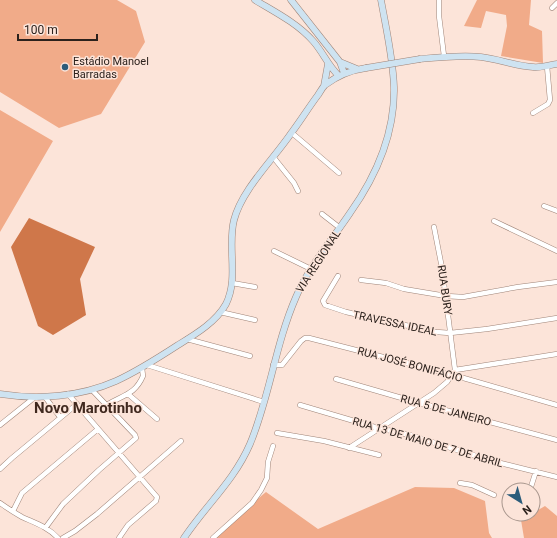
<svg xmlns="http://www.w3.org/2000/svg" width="557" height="538" viewBox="0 0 557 538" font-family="Roboto,sans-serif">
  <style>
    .green { fill: #f1ab89 }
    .water { fill: #cf774a }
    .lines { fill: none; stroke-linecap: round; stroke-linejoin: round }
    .street-casing { stroke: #9f8478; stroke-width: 5.5 }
    .secondary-casing { stroke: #9f8478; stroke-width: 7 }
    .street { stroke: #fff; stroke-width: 4.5 }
    .secondary { stroke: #cee3f1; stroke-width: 6 }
    .secondary-bridge-casing { stroke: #9f8478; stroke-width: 7; stroke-linecap: butt }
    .secondary-bridge { stroke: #cee3f1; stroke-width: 6 }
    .poi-dot { fill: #2c5c7a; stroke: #fce4d9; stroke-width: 1.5 }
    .labels { text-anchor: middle; stroke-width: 3; stroke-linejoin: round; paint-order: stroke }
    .poi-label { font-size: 11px; fill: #2b211c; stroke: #fce4d9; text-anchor: start }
    .street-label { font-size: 11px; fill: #2b211c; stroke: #fce4d9 }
    .district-label { font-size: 15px; font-weight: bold; fill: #40291f; stroke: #fce4d9 }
  </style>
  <rect width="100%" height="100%" fill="#fce4d9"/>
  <path class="green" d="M0,0H117L136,11L145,42L101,114L59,128L0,92Z
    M477,0H531L529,25L542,31L543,63L501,56L507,26L506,15L486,11L481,28L464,26Z
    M0,110L53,141L0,232Z
    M415,487L454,488L485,501L489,533L492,538H215L224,527L266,492L318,529Z
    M545,506L557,516V538H524L521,520Z"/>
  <path class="water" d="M29,218L95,247L80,279L86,315L53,335L38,326L11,247Z"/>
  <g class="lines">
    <defs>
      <path id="street" d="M439,0V16L444,56
        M552,8L557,3
        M533,113L548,104L550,100L547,66
        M292,133L339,173
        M274,158L294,183L298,191
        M544,206L557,211
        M322,214L340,228
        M494,221L557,251
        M274,251L311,269
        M338,276L323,301L325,305L346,312L436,332L450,333L487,329L557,318
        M361,280L386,283L404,289L446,296L463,297L518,287L557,282
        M232,283L255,287
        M220,312L255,320
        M187,339L250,356
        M147,365L264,402
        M273,365H282L301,341L305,338H309L453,375L557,405
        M455,370L557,354
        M336,379L419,403L557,440
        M68,394L157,497L156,501L128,525L119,538
        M128,394L157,419
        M45,397L60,417
        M107,405C122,395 135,395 143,376L142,368
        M300,405L378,428L410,435L492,461L557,477
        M0,425L35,397
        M277,433L324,441L379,455
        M349,448L434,393L447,382L455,370L442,268L434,227
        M0,469L12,458L77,404
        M460,483L472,485L494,495
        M530,490L536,471
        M0,503C7,508 15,513 22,517C35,523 48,527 58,538
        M13,511L22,493L98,429
        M46,527L63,504L99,470L136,438L135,435L92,390
        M63,538L75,531L97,514L181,441
        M213,538L252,503L261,490L267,478L268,462L273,446"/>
      <path id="secondary" d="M255,0C275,12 297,23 313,41C323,52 328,66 339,76
        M291,0L340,62L344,73
        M420,59C441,57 461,55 481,57C499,59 515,66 533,67C541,68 549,65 557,64
        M340,62L357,69
        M324,86L328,64
        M0,394C38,400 80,397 116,381C138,371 158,358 178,345C196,334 216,322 226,304C239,278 227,247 234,220C242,189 274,159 292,132C301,120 309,107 318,95C320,92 322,88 325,85C337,76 351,70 366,68
        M184,538C206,505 234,481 250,444C270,396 275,345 296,297C309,266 332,240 350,213C377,175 395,134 394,87C393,58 386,28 381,0"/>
    </defs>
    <use href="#street" class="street-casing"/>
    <use href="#secondary" class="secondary-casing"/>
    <use href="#street" class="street"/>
    <use href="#secondary" class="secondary"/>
    <defs>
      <path id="secondary-bridge" d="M366,68L420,59"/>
    </defs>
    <use href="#secondary-bridge" class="secondary-bridge-casing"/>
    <use href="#secondary-bridge" class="secondary-bridge"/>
  </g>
  <circle class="poi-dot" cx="65" cy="67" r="4"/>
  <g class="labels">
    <g class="poi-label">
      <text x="73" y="65">Estádio Manoel<tspan x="73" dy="13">Barradas</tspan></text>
    </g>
    <g class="street-label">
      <text transform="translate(318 261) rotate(-57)" y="4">VIA REGIONAL</text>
      <text transform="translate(445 290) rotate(82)" y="4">RUA BURY</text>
      <text transform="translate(395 323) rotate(12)" y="4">TRAVESSA IDEAL</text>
      <text transform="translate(410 364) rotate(15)" y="4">RUA JOSÉ BONIFÁCIO</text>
      <text transform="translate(446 410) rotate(15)" y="4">RUA 5 DE JANEIRO</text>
      <text transform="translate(428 442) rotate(16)" y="4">RUA 13 DE MAIO DE 7 DE ABRIL</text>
    </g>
    <g class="district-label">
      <text x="88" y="413">Novo Marotinho</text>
    </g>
  </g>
  <g transform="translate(521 502) rotate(143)"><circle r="19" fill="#fce4d9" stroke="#a8968d"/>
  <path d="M0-3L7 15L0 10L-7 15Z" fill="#2c5c7a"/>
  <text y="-6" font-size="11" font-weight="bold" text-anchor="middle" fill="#2b211c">N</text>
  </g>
  <path d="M18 34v6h79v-6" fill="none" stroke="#2b211c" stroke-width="2"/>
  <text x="24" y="34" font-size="12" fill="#2b211c" stroke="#fce4d9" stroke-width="3" paint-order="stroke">100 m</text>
</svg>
